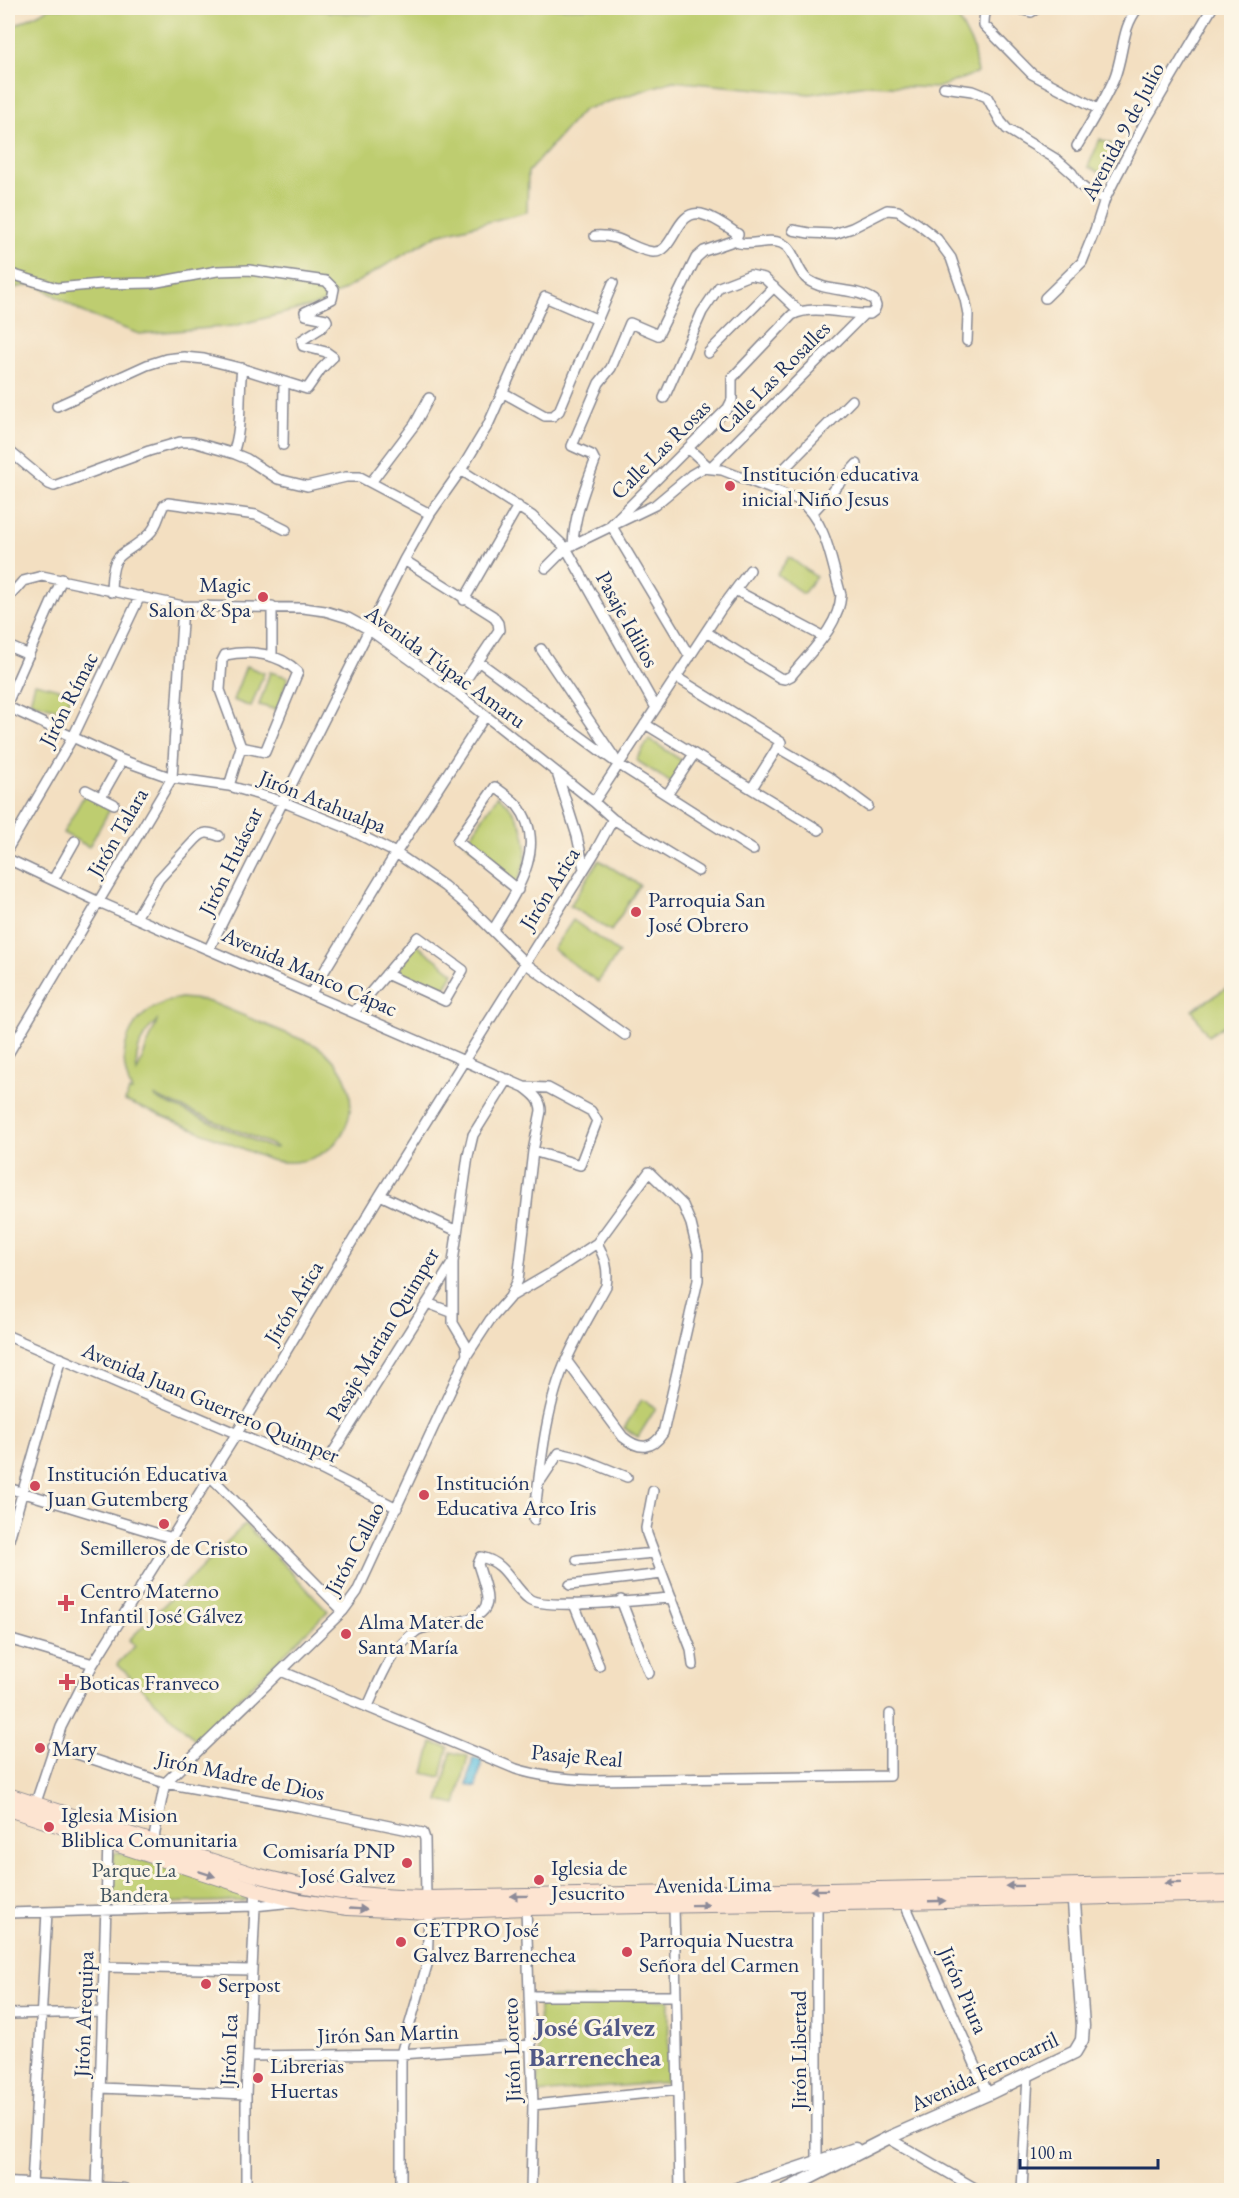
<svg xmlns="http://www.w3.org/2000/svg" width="1239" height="2198" viewBox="0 0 1239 2198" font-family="'EB Garamond',serif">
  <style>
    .green { fill: #becd6f; stroke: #6c7e66; stroke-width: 1.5; fill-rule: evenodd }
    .water { fill: #64c3e2; stroke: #4079a0; stroke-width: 1.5 }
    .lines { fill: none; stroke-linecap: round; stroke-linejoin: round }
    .minor-casing { stroke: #878790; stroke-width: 12 }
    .tertiary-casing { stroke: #878790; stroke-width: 15 }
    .secondary-casing { stroke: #878790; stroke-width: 16 }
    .minor { stroke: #fff; stroke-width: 9 }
    .tertiary { stroke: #fff; stroke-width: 12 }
    .secondary { stroke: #fde4d1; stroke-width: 14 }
    .oneway { fill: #8c8a98 }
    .poi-dot { fill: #d1495b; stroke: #fcf5e5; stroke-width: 2 }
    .labels { text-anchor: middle; stroke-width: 6; stroke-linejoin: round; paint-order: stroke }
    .street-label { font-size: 22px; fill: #1b2f5e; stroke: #fcf5e5 }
    .poi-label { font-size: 22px; fill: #1b2f5e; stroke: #fcf5e5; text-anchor: start }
    .park-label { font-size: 22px; fill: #445662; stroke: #fcf5e5 }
    .quarter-label { font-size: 26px; font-weight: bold; fill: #515987; stroke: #fcf5e5 }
  </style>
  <rect width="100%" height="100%" fill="#fcf5e5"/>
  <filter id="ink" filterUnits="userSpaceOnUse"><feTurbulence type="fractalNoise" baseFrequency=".0167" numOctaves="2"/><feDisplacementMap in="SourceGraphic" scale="12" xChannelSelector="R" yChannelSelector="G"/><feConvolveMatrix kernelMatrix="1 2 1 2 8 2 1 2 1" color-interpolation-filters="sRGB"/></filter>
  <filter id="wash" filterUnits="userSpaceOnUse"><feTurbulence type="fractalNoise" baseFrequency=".008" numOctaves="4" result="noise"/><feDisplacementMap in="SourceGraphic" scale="24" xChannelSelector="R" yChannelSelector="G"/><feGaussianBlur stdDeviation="1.35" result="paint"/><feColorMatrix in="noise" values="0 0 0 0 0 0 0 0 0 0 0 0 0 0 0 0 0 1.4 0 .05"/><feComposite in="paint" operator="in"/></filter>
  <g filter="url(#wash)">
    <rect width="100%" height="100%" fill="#f3dfc1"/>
    <path class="green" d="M50,8H290L302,10L368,14L408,8H953L973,47L977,73L937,88L866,85L810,94L673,81L583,110L528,172L527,212L437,235L320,304L234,326L139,334L86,314L35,284L8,289V29Z
      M1100,139L1118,147L1105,175L1088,167Z
      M789,557L816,577L803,594L777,574Z
      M246,666L264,673L251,707L233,700Z
      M270,672L288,677L277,710L259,705Z
      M35,683L71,692L66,711L30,702Z
      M649,739L684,762L671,783L636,760Z
      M85,794L110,809L89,847L63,833Z
      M498,795C526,819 536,854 514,886L466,843Z
      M599,860L640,885L611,931L570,906Z
      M573,920L619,953L598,982L553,949Z
      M416,944L454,973L442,992L396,974Z
      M1231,985V1021L1208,1036L1192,1010Z
      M181,998L202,1000L213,1003L315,1045C382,1087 347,1177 270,1160L125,1101L129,1091H132C111,1047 134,1006 181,998ZM157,1021L137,1072C134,1053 143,1032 157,1021ZM154,1096L277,1147V1148L269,1147L159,1100Z
      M642,1399L656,1408L638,1437L624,1428Z
      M245,1524L328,1611L196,1741L117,1664L135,1646L129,1640Z
      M432,1743L448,1747L441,1777L424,1773Z
      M451,1752L468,1756L456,1805L439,1801Z
      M118,1852L244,1891L248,1894L247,1900L243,1901L112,1904L110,1900L113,1854Z
      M539,1997L669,2000L668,2082L538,2093Z"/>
    <path class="water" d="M473,1758L482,1760L476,1787L467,1785Z"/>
  </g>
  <g filter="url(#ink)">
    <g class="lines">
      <defs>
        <path id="minor" d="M992,8C984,10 984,17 984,25L1032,74L1098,109
          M1016,8L1031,12L1038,8
          M944,87L972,91L987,97L1001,122L1007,129L1056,159L1072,173L1080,185L1090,193L1105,199
          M1077,146C1090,124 1104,102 1114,79C1124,55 1121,28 1138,8
          M793,230L809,233L834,234L852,228L887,210L898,211L918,224L937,239L951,258L965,299L968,314L967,341
          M595,236C622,234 632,250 653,252C675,254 675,209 701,214C715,217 727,227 738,234L736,237L739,243C753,246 768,238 781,243C796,249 795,270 808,280C827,293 855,287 874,300L876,306L874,311L870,314C847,315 812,304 792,315L732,378V400L728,408L611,525L690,657
          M8,273L57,288L101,284L152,283L217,271L249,270L326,281L334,289L332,299L305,312L306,315L326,319L327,321L321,328L302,340L303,346L326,352L333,357L321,369L307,389L240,368L204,359L184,357L166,359L147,365L57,406
          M1045,298L1082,262L1095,230L1105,199L1116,177L1146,120L1212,8
          M708,353L774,287
          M502,392L545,416H553L559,411L613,283
          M664,398L702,312L719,287L750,275L764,278L799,311
          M283,445L284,383
          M689,449L710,468L864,314
          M8,450L49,484L54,486L149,451L180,442H193L235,454L247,459L278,479L307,486L346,477H360L430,514
          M233,453C243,426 238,397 242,368
          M461,470L532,516L566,548L656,708
          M372,481L415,424L429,398
          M766,487L852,400
          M812,513L857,464
          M573,545C574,516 585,488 595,461L592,455L572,446L599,383L611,368L630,323L658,335L696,258L704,251L736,240
          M404,560L493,616L498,623L499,630L457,693
          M546,568L566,548L655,505L691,475L703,468L722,470L797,499C827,520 831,562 841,595C839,627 810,652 791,676L785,679L780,678L706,632
          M735,590L822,636
          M111,592C112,546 122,560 149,534C158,526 158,515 164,505L168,503L256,515L286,530
          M8,598L23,581L42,576L183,606L303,608L325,611L348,618L368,629L457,693L594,802L613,819L698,871
          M464,600L518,506
          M8,646L29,655
          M541,649L614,757
          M272,655V606
          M478,661L618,764L753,850
          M676,677L781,742L752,788
          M8,701L62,579
          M8,707L122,760L172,778L229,786L281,801L342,826L396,853L444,886L469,907L525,963L625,1035
          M645,724L819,830
          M777,747L830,778L868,806
          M557,773L577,836L584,869
          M229,786L241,747L220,690L222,661L225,655C251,650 279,653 298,672L265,752L241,747
          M86,790L114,804
          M667,795L694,754
          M101,797L122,760
          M594,802L721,609L750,570
          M8,848L73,737L140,596
          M8,859L99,902L524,1087L548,1088L591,1111L597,1121L580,1165L533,1151
          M53,880L75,841
          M136,918L159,879L196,839C204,831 208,832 219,836
          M493,930C515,894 550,846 517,805C511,798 502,792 495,787L457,841L518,890
          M209,949L404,560L430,514L461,470L488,425L545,297L596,319
          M311,993L396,853L485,716
          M354,1012L418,937L463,970L445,1001L386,974
          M8,1054L172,778L183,606
          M380,1195L457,1231
          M453,1262V1323L466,1345L467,1355
          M510,1297L553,1272L597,1243L649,1172L683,1205L691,1224L698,1253V1280L663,1433C652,1450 639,1450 623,1437L566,1360
          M427,1303L451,1312
          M8,1336L322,1470L397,1508
          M322,1470L453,1262L468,1156L473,1135L508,1079
          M210,1476L343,1611
          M541,1480L559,1453L580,1458L627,1477
          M8,1488L172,1538
          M653,1491L646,1528L647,1534L691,1649L693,1665
          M534,1520C540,1470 545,1406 567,1359C578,1334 593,1310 606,1286C609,1269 605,1258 597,1243
          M8,1543L61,1358
          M577,1560L654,1553
          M570,1585L662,1574
          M621,1600L649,1673
          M574,1604L599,1666
          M8,1639L93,1664
          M281,1671L516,1769C541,1777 566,1779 592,1780L890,1776V1714
          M368,1706C380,1680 390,1650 415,1632C421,1627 430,1627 437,1625C452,1623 487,1621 487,1600C487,1589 481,1575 478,1564L481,1557C508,1563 511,1586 529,1599C546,1611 647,1599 672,1598
          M53,1746L165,1783L298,1807L423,1833L425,1839L426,1898L429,1912L427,1965L401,2054V2190
          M34,1808L61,1727L93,1664L237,1433L380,1195L595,852L613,819
          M153,1842L165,1783L343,1611L357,1592L467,1355L490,1320L510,1297L518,1280L533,1151L541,1111C541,1099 533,1094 524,1087
          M904,1902L988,2094
          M817,1903V2161
          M674,1906L680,2190
          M526,1908L533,2105L531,2190
          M8,1913L254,1906L293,1902
          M104,1967L251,1970
          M529,1996H676
          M8,2014L103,2012
          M248,2056L401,2054L531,2045
          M100,2088L246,2094
          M533,2105L678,2090
          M888,2138L978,2190
          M32,2185L47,1912
          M97,2188L108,1842
          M246,2190V2094L256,1887
          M1022,2190L1028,2075"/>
        <path id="tertiary" d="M8,2184L124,2190
          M734,2190L855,2149
          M786,2190L888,2138L988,2094L1075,2052L1082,2040L1083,2026L1073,1889"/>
        <path id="secondary" d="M8,1795L256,1875C315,1890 365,1897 426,1898L1232,1882
          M8,1809L256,1890L300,1901L348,1908L429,1912L526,1908L904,1902L1232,1894"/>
      </defs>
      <use href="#minor" class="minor-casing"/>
      <use href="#tertiary" class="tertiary-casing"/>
      <use href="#secondary" class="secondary-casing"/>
      <use href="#minor" class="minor"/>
      <use href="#tertiary" class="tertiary"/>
      <use href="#secondary" class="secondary"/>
    </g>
    <defs><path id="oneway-solid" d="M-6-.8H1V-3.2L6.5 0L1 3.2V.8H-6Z" transform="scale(1.5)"/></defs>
    <g class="oneway">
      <use href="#oneway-solid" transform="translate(207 1874) rotate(18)"/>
      <use href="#oneway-solid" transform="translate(1173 1883) rotate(179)"/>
      <use href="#oneway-solid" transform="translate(1014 1886) rotate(179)"/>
      <use href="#oneway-solid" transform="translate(819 1890) rotate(179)"/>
      <use href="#oneway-solid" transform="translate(519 1896) rotate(179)"/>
      <use href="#oneway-solid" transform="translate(937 1901) rotate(-2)"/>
      <use href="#oneway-solid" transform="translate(700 1905) rotate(-1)"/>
      <use href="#oneway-solid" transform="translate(358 1909) rotate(3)"/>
    </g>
  </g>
  <g class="poi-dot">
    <circle cx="730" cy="486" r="6"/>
    <circle cx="263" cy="597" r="6"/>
    <circle cx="636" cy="912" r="6"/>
    <circle cx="35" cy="1486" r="6"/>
    <circle cx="424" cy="1495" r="6"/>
    <circle cx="164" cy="1524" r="6"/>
    <path d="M63 1594h6v6h6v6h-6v6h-6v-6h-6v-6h6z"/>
    <circle cx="346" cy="1634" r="6"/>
    <path d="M64 1673h6v6h6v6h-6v6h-6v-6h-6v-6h6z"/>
    <circle cx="40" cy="1748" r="6"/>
    <circle cx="49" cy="1827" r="6"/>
    <circle cx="407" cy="1863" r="6"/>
    <circle cx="539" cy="1880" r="6"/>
    <circle cx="401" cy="1942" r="6"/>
    <circle cx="627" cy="1952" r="6"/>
    <circle cx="206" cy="1984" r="6"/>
    <circle cx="258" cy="2078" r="6"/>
  </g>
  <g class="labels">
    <g class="street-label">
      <text transform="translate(1122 131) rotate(-62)" y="8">Avenida 9 de Julio</text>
      <text transform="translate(773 377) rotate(-45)" y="8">Calle Las Rosalles</text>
      <text transform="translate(660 449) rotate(-45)" y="8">Calle Las Rosas</text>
      <text transform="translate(628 619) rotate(61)" y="8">Pasaje Idilios</text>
      <text transform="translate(446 666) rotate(36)" y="8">Avenida Túpac Amaru</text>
      <text transform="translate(68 699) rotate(-63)" y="8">Jirón Rímac</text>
      <text transform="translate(323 801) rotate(22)" y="8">Jirón Atahualpa</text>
      <text transform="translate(117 832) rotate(-60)" y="8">Jirón Talara</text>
      <text transform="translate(230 861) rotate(-64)" y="8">Jirón Huáscar</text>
      <text transform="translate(549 888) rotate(-58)" y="8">Jirón Arica</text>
      <text transform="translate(310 971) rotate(24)" y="8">Avenida Manco Cápac</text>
      <text transform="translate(293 1302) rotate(-59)" y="8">Jirón Arica</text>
      <text transform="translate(382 1334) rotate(-59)" y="8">Pasaje Marian Quimper</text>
      <text transform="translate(211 1402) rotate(23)" y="8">Avenida Juan Guerrero Quimper</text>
      <text transform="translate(354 1548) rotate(-62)" y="8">Jirón Callao</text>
      <text transform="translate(577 1755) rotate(5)" y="8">Pasaje Real</text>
      <text transform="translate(241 1775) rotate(12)" y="8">Jirón Madre de Dios</text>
      <text transform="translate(713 1884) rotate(-1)" y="8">Avenida Lima</text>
      <text transform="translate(964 1990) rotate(66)" y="8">Jirón Piura</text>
      <text transform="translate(83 2014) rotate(-88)" y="8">Jirón Arequipa</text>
      <text transform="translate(388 2033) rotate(-2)" y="8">Jirón San Martin</text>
      <text transform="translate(228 2050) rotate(-88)" y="8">Jirón Ica</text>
      <text transform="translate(511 2050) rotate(-92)" y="8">Jirón Loreto</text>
      <text transform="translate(798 2050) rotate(-90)" y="8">Jirón Libertad</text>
      <text transform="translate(984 2071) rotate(-25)" y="8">Avenida Ferrocarril</text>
    </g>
    <g class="poi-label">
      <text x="742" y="481">Institución educativa<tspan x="742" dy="25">inicial Niño Jesus</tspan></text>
      <text x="251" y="592" text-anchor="end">Magic<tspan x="251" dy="25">Salon &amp; Spa</tspan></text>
      <text x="648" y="907">Parroquia San<tspan x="648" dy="25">José Obrero</tspan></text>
      <text x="47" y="1481">Institución Educativa<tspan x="47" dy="25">Juan Gutemberg</tspan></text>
      <text x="436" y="1490">Institución<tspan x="436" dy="25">Educativa Arco Iris</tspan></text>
      <text x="164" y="1555" text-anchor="middle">Semilleros de Cristo</text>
      <text x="80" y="1598">Centro Materno<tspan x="80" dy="25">Infantil José Gálvez</tspan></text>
      <text x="358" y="1629">Alma Mater de<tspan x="358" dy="25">Santa María</tspan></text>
      <text x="79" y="1690">Boticas Franveco</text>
      <text x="52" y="1756">Mary</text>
      <text x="61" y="1822">Iglesia Mision<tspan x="61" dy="25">Bliblica Comunitaria</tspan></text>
      <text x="395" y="1858" text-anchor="end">Comisaría PNP<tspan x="395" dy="25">José Galvez</tspan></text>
      <text x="551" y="1875">Iglesia de<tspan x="551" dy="25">Jesucrito</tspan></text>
      <text x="413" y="1937">CETPRO José<tspan x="413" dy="25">Galvez Barrenechea</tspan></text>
      <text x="639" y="1947">Parroquia Nuestra<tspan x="639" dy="25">Señora del Carmen</tspan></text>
      <text x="218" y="1992">Serpost</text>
      <text x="270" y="2073">Librerias<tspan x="270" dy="25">Huertas</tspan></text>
    </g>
    <g class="park-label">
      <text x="134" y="1877">Parque La<tspan x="134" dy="25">Bandera</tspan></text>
    </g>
    <g class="quarter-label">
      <text x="595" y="2036">José Gálvez<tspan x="595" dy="30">Barrenechea</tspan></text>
    </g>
  </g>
  <rect width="1239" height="2198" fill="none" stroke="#fcf5e5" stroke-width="30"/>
  <path d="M1020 2159v9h138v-9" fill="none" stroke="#1b2f5e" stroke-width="3"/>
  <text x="1029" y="2159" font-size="18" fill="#1b2f5e" stroke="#fcf5e5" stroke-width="4.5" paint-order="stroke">100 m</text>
</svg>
